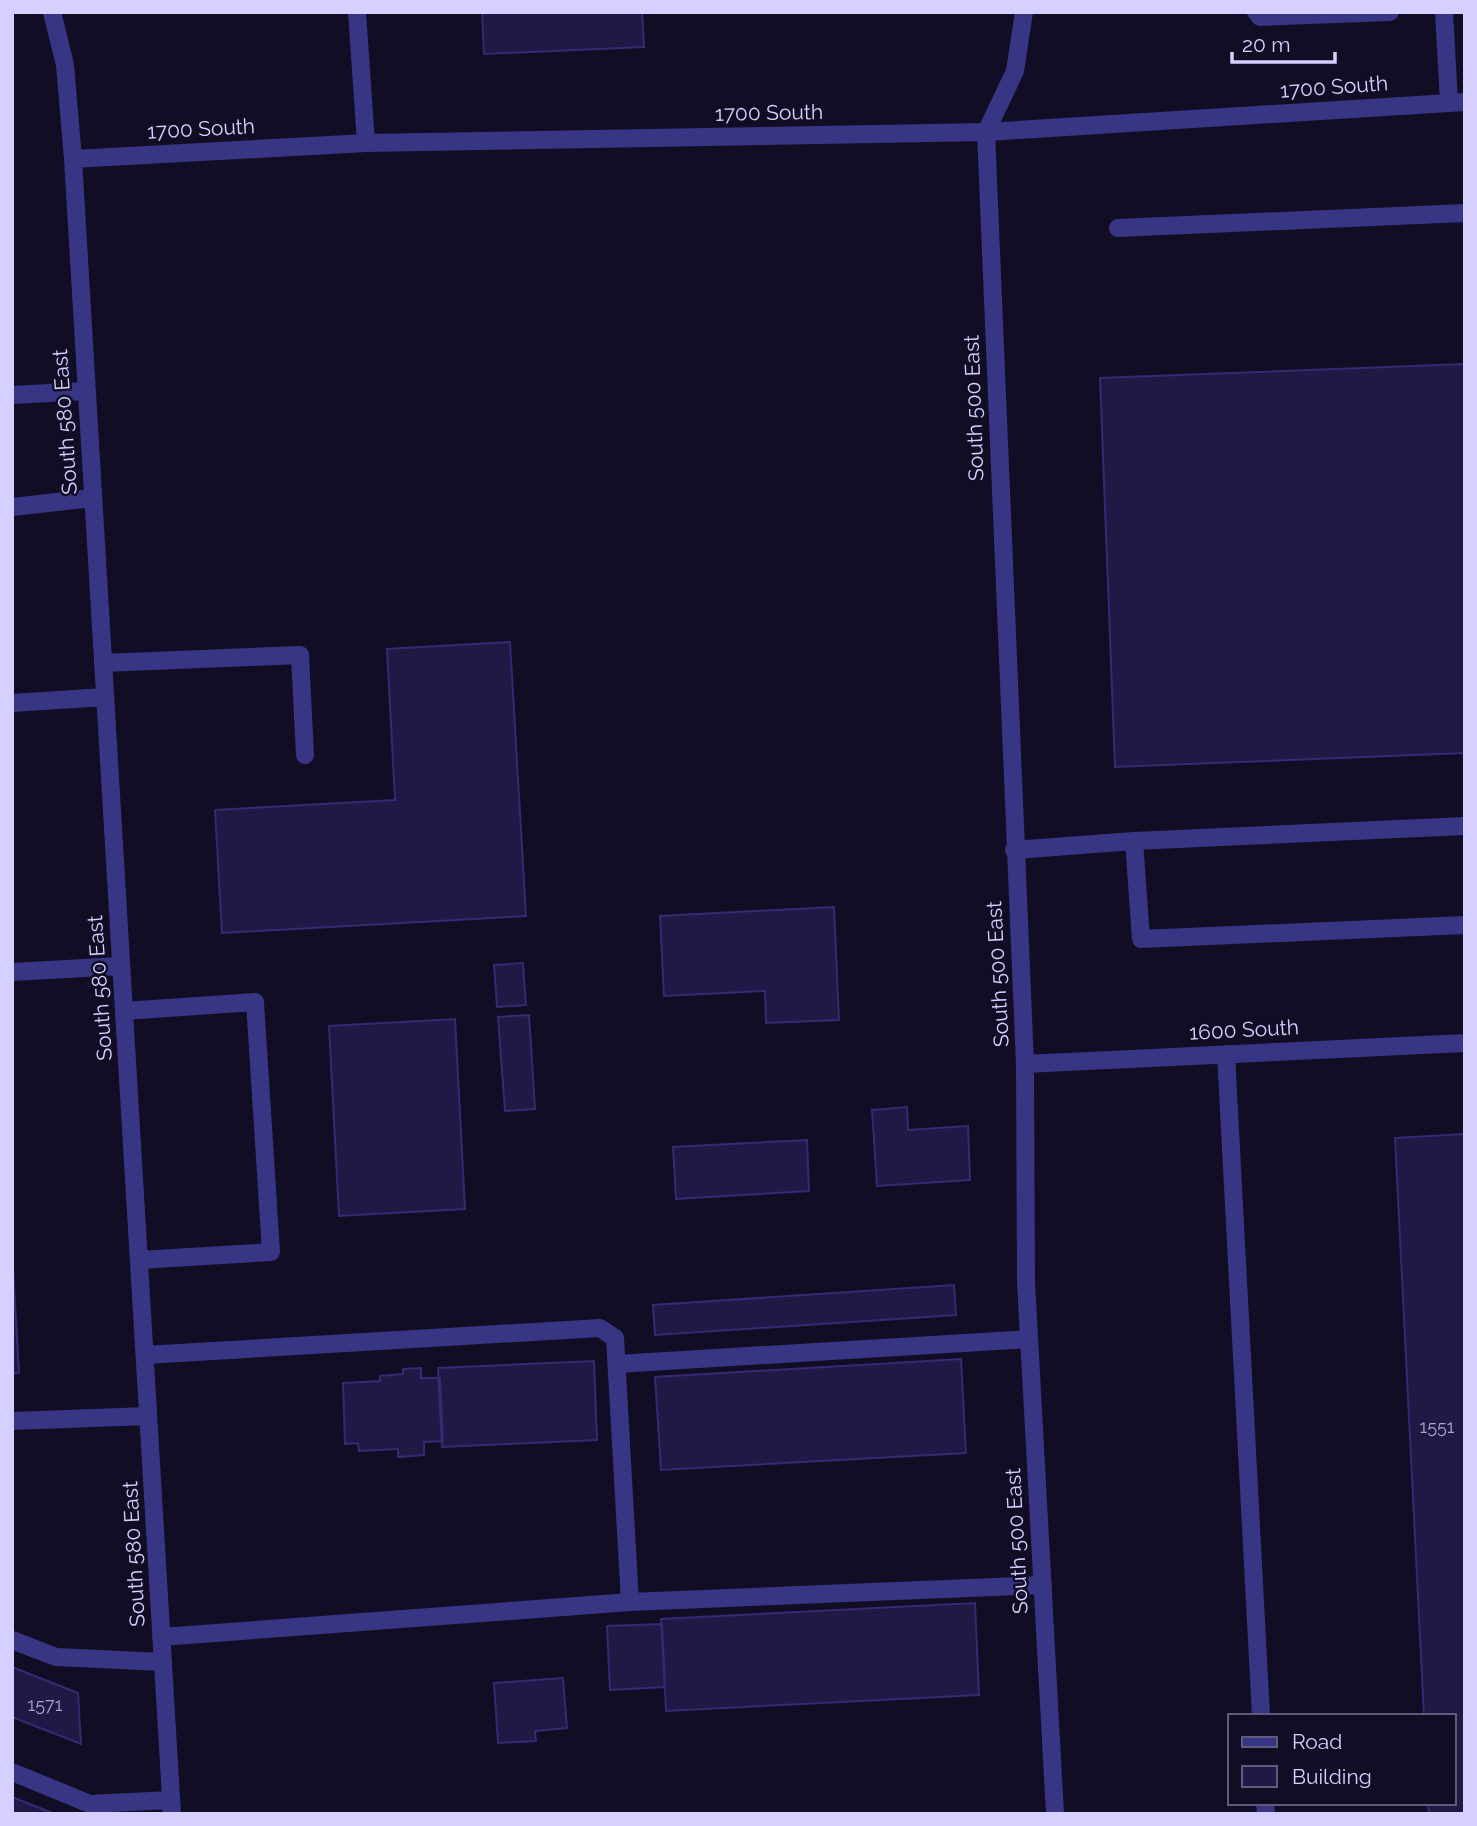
<svg xmlns="http://www.w3.org/2000/svg" width="1477" height="1826" viewBox="0 0 1477 1826" font-family="Raleway,sans-serif">
  <style>
    .building { fill: #211846; stroke: #372973; stroke-width: 2 }
    .lines { fill: none; stroke-linecap: round; stroke-linejoin: round }
    .minor { stroke: #383585; stroke-width: 18 }
    .labels { text-anchor: middle; stroke-width: 5; stroke-linejoin: round; paint-order: stroke }
    .number-label { font-size: 18px; fill: #a8a2d1 }
    .street-label { font-size: 21px; fill: #d5d0ff; stroke: #110d24 }
  </style>
  <rect width="100%" height="100%" fill="#110d24"/>
  <path class="building" d="M482,12H642L644,47L484,54Z
    M1465,364V753L1115,767L1100,378Z
    M510,642L526,916L222,933L215,810L395,800L387,649Z
    M834,907L839,1020L766,1023L765,991L664,996L660,916Z
    M523,963L526,1005L497,1007L494,965Z
    M529,1015L535,1109L505,1111L498,1017Z
    M455,1019L465,1209L339,1216L329,1026Z
    M907,1107L908,1130L968,1126L970,1180L877,1186L872,1110Z
    M1465,1134V1814H1429L1428,1803H1454V1716H1424L1395,1138Z
    M807,1140L809,1191L676,1199L673,1147Z
    M12,1250L19,1373L12,1374Z
    M954,1285L956,1315L655,1335L653,1305Z
    M961,1359L966,1453L661,1470L655,1377Z
    M594,1361L597,1440L442,1447L438,1368Z
    M421,1368V1378H440L443,1441L424,1442V1455L398,1457V1449L359,1451L358,1443L345,1444L343,1383L380,1381V1376L403,1374V1369Z
    M975,1603L979,1695L666,1711L661,1619Z
    M662,1624L665,1687L610,1690L607,1626Z
    M12,1667L78,1693L81,1744L12,1717Z
    M563,1678L567,1728L535,1731L536,1741L498,1743L494,1683Z
    M12,1797L55,1814H12Z"/>
  <g class="lines">
    <path class="minor" d="M52,12L65,65L73,159L172,1814
      M357,12L366,143
      M1024,12L1015,71L986,132L1025,1064L1026,1282L1055,1814
      M1256,12L1260,17L1390,12
      M1444,12L1449,102
      M73,159L366,143L986,132L1465,102
      M1118,228L1465,213
      M12,395L86,391
      M12,507L93,498
      M103,663L300,655L305,755
      M12,703L105,697
      M1134,841L1465,826
      M1014,850L1134,841L1141,939L1465,925
      M12,972L121,966
      M124,1011L255,1002L271,1252L139,1260
      M1226,1054L1261,1716
      M1025,1064L1465,1043
      M145,1355L600,1328L615,1338L630,1602L161,1637
      M617,1364L1029,1339
      M12,1421L148,1416
      M630,1602L1043,1585
      M12,1640L56,1657L163,1662
      M12,1772L90,1804L171,1800
      M1265,1803L1266,1814"/>
  </g>
  <g class="labels">
    <g class="number-label">
      <text x="1437" y="1433">1551</text>
      <text x="45" y="1711">1571</text>
    </g>
    <g class="street-label">
      <text transform="translate(1334 87) rotate(-4)" y="7">1700 South</text>
      <text transform="translate(769 113) rotate(-1)" y="7">1700 South</text>
      <text transform="translate(201 129) rotate(-3)" y="7">1700 South</text>
      <text transform="translate(974 408) rotate(-92)" y="7">South 500 East</text>
      <text transform="translate(65 422) rotate(-94)" y="7">South 580 East</text>
      <text transform="translate(998 974) rotate(-93)" y="7">South 500 East</text>
      <text transform="translate(100 988) rotate(-94)" y="7">South 580 East</text>
      <text transform="translate(1244 1030) rotate(-3)" y="7">1600 South</text>
      <text transform="translate(1017 1541) rotate(-93)" y="7">South 500 East</text>
      <text transform="translate(134 1554) rotate(-93)" y="7">South 580 East</text>
    </g>
  </g>
  <rect width="1477" height="1826" fill="none" stroke="#d5d0ff" stroke-width="28"/>
  <rect x="1228" y="1714" width="228" height="91" fill="#110d24" stroke="#5f5b7c" stroke-width="2"/>
  <rect x="1242" y="1737" width="35" height="10" fill="#383585" stroke="#5f5b7c" stroke-width="2"/>
  <text x="1292" y="1749" font-size="21" fill="#d5d0ff">Road</text>
  <rect x="1242" y="1766" width="35" height="21" fill="#211846" stroke="#5f5b7c" stroke-width="2"/>
  <text x="1292" y="1784" font-size="21" fill="#d5d0ff">Building</text>
  <path d="M1232 52v10h103v-10" fill="none" stroke="#d5d0ff" stroke-width="3.5"/>
  <text x="1242" y="52" font-size="21" fill="#d5d0ff" stroke="#110d24" stroke-width="5" paint-order="stroke">20 m</text>
</svg>
